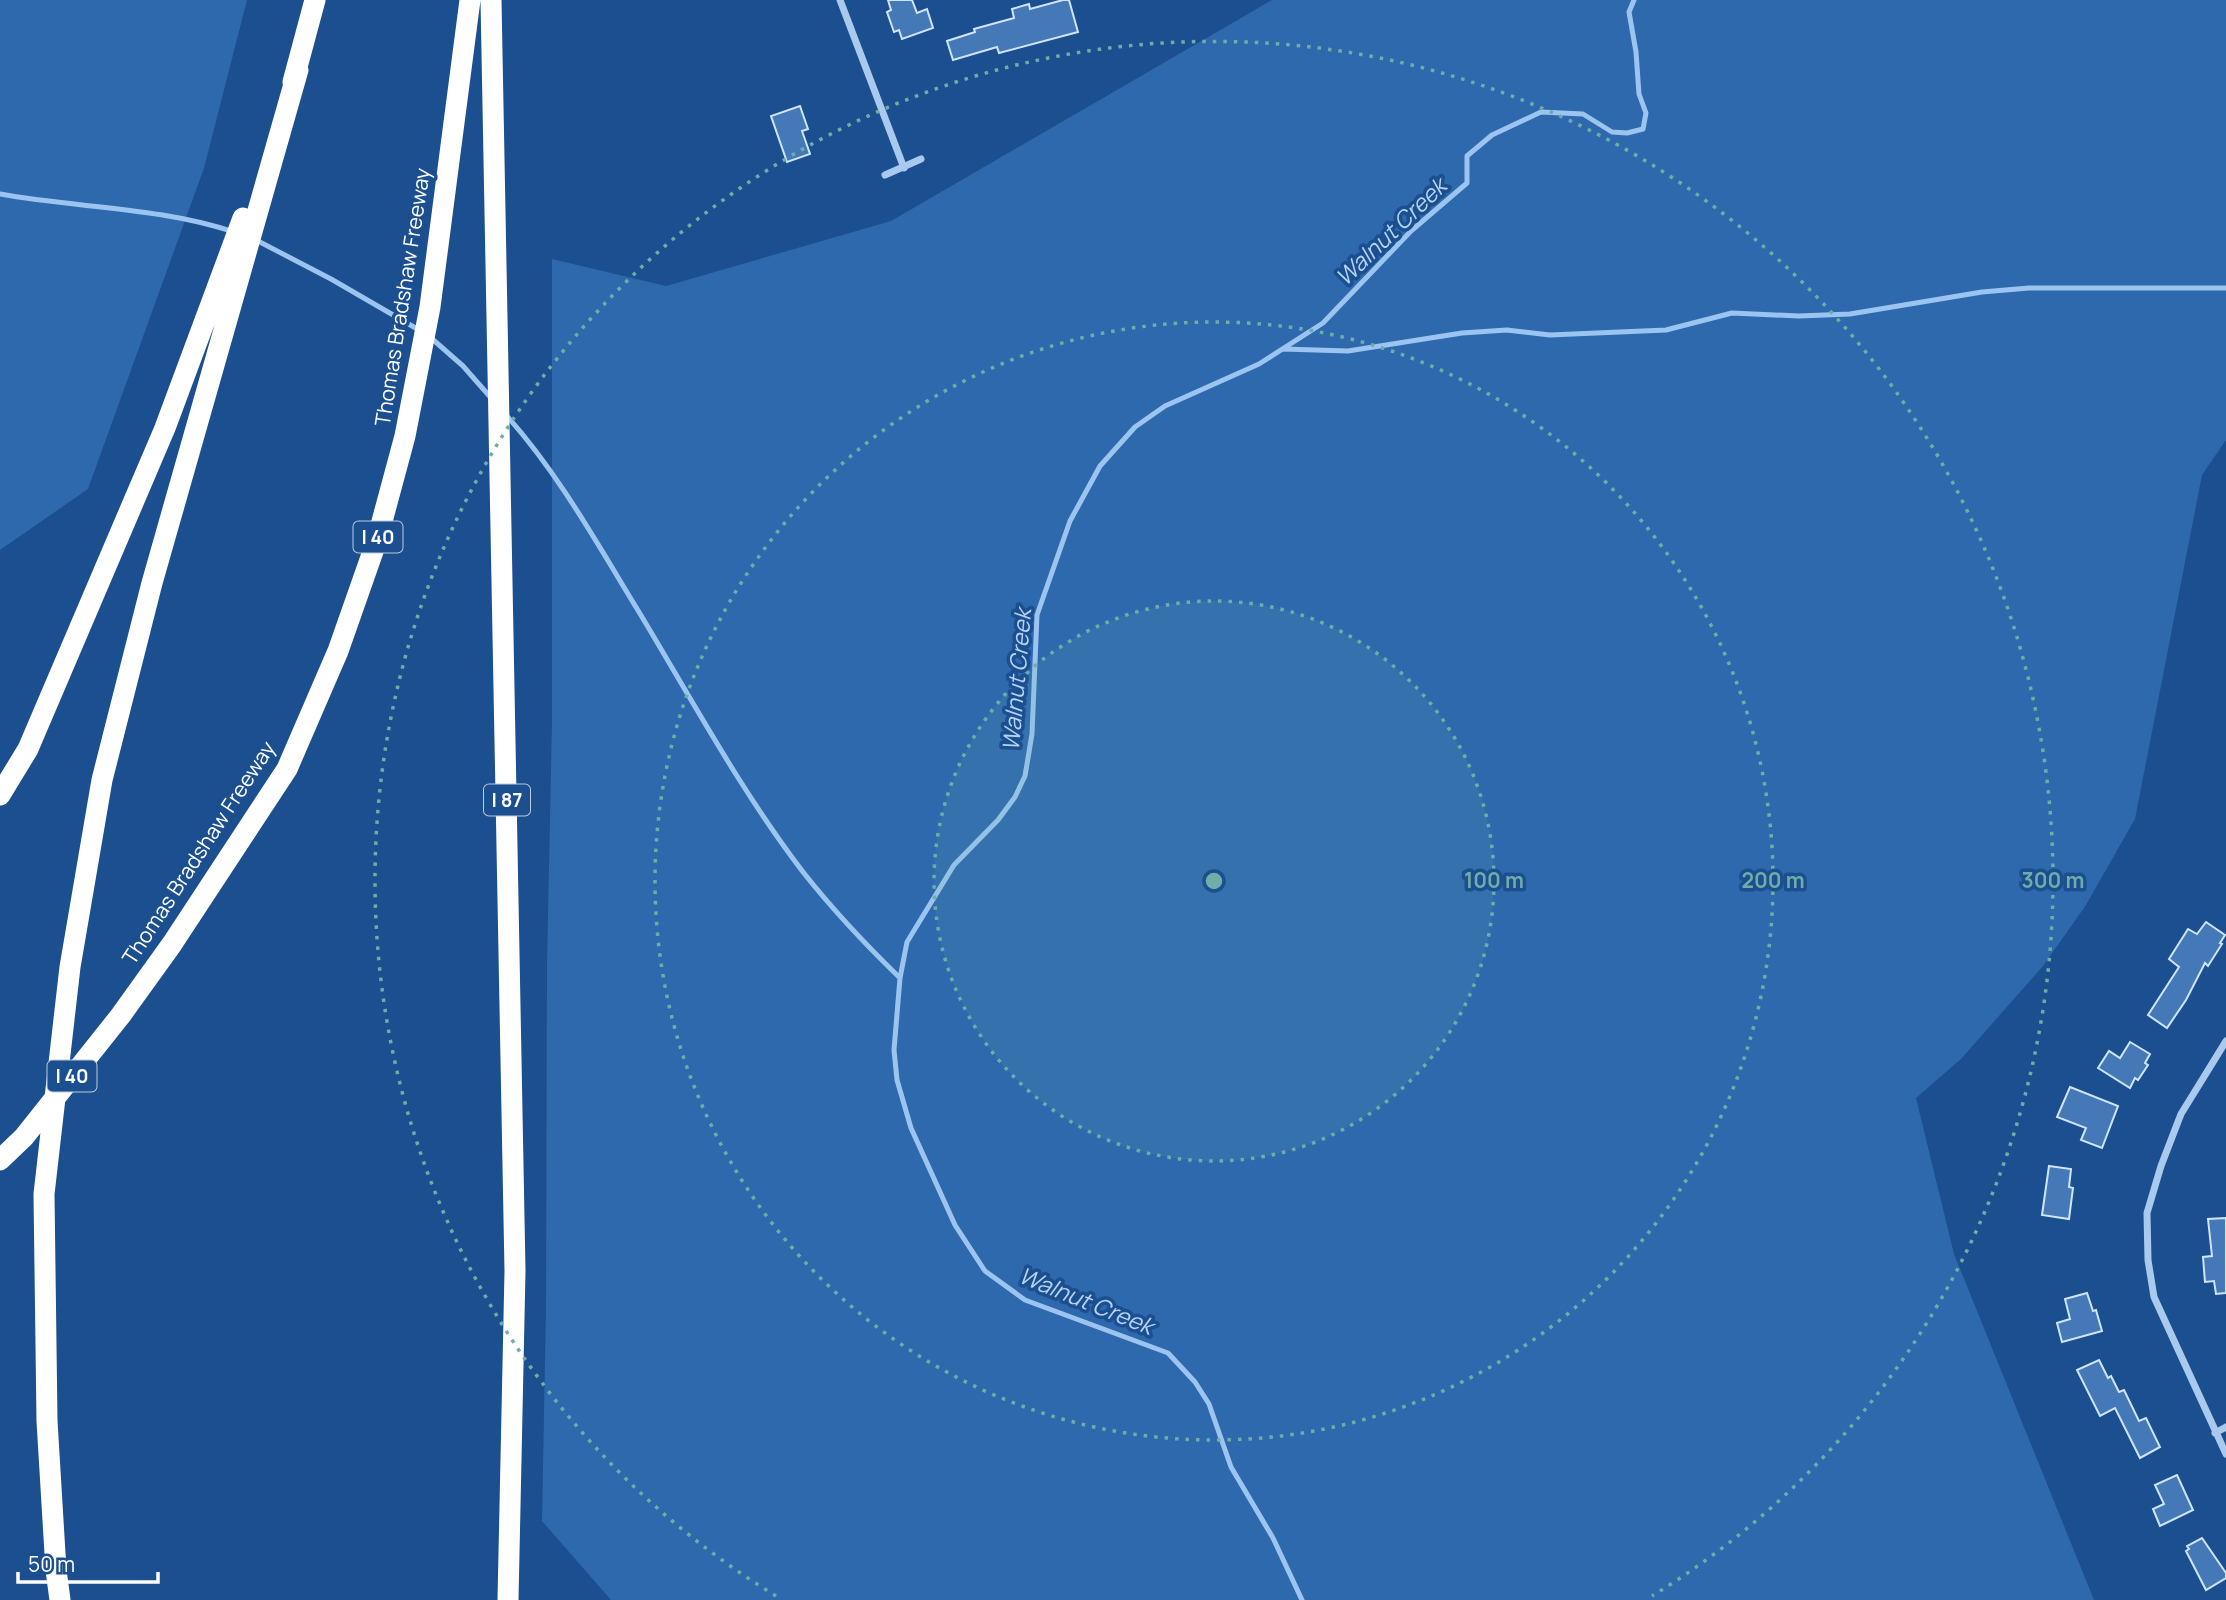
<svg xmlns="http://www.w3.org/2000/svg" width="2226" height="1600" viewBox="0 0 2226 1600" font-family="Manrope,sans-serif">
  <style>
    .green { fill: #2e69ad }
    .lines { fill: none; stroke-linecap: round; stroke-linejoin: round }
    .stream { stroke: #9cc4f0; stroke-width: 5 }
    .building { fill: #4478b7; stroke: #cfe3fa; stroke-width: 2 }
    .minor { stroke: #a9c9ee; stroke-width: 7 }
    .motorway { stroke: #fff; stroke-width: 21 }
    .ring { fill: none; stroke: #6fada8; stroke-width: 3.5; stroke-dasharray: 3.5 7 }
    .labels { text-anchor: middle; stroke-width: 7; stroke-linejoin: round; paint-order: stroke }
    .shield { fill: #1b4f8f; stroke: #bbcadd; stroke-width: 2 }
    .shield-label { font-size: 19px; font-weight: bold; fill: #fff }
    .street-label { font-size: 21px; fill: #fff; stroke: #1b4f8f }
    .water-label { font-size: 23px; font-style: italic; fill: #b5d3f5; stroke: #1b4f8f }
    .centre { fill: #6fada8; stroke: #1b4f8f; stroke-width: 3.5 }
    .ring-label { font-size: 21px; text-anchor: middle; font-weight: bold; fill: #6fada8; stroke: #1b4f8f; stroke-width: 7; stroke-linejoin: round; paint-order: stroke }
  </style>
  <rect width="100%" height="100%" fill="#1b4f8f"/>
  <path class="green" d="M0,0H247L204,168L88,489L0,550Z
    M1272,0H2226V440L2202,475L2135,819L2086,905L2043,966L1961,1059L1916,1098L1954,1254L2094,1600H611L542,1521L546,1307L547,966L552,720V259L666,286L891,221Z"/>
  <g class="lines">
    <path class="stream" d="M0,194C77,208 159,207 234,232
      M256,240L331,279L419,330
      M430,337L463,366L492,399
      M1283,349L1348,351L1462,333L1507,330L1550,335L1666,330L1732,313L1799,316L1850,314L1982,292L2029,288H2226
      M506,415C559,474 598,545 639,612C692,700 741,791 803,872C833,910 866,945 900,978
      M1302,1600L1273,1538L1231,1467L1209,1404L1195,1382L1168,1353L1025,1300L985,1271L955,1225L911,1128L897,1080L894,1050L900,978L907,942L954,865L998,820L1015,797L1025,776L1032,734L1037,615L1070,521L1100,466L1135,427L1165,406L1259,364L1323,323L1411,231L1467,183V156L1492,135L1541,112L1583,114L1612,132L1627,133L1643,129L1646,113L1639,94L1636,52L1629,12L1634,0"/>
  </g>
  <path class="building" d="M888,0H912L917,13L927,9L933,28L902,39L899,30L894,32L887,12L891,10Z
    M1063,0H1069L1078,32L999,53L997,47L953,60L947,41L975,32L974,29L1014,18L1012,9L1029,4L1030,9Z
    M800,106L808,129L802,131L810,154L787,162L771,116Z
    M2206,922L2225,935L2220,943L2222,944L2208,966L2205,963L2186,1000L2167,1028L2148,1015L2179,967L2169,959L2188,929L2197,934Z
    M2130,1042L2150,1054L2145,1063L2148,1065L2138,1080L2135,1078L2130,1088L2098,1068L2109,1051L2120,1058Z
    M2070,1087L2118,1106L2102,1148L2081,1140L2086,1128L2057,1117Z
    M2049,1166L2071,1169L2069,1187L2073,1188L2069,1219L2042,1215Z
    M2226,1218V1293L2216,1294L2214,1281L2205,1282L2203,1257L2212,1256L2208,1219Z
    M2087,1293L2093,1311L2096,1310L2102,1331L2062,1342L2057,1323L2070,1319L2065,1299Z
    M2099,1360L2108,1378L2111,1376L2119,1392L2124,1390L2139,1421L2146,1418L2160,1447L2140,1458L2115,1408L2100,1416L2077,1370Z
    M2177,1475L2193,1510L2160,1526L2153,1509L2164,1504L2155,1485Z
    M2202,1538L2226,1573V1578L2206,1590L2186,1551L2189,1549L2187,1546Z"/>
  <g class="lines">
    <path class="minor" d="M840,0L904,168
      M885,175L921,159
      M2226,1041L2181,1114L2161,1166L2147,1213L2148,1260L2154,1297L2226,1454
      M2215,1433L2226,1427"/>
    <path class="motorway" d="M491,0L515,1271L508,1600
      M293,82L315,0
      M0,795L28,749L165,428L243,218
      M0,1160L24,1137L121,1015L172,944L287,769L338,651L377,540L405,436L430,307L470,0
      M60,1600L56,1570L47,1421L44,1194L70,967L102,780L152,583L298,70"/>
  </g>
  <circle cx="1214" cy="881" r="280" fill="#6fada8" fill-opacity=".12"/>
  <g class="ring">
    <circle cx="1214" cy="881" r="280"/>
    <circle cx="1214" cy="881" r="559"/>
    <path d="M776 1596A839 839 0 1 1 1652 1596"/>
  </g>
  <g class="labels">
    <g class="shield">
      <rect x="353.5" y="521.5" width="49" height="31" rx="5"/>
      <rect x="484" y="784.5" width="46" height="31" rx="5"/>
      <rect x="47.5" y="1060.5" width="49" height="31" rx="5"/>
    </g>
    <g class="shield-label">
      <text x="378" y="544">I 40</text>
      <text x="507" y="807">I 87</text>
      <text x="72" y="1083">I 40</text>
    </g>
    <g class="street-label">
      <text transform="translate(403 297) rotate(-81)" y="7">Thomas Bradshaw Freeway</text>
      <text transform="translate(199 853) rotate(-57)" y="7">Thomas Bradshaw Freeway</text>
    </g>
    <g class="water-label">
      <text transform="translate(1391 232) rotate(-44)" y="8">Walnut Creek</text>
      <text transform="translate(1017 680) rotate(-85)" y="8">Walnut Creek</text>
      <text transform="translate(1086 1301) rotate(22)" y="8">Walnut Creek</text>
    </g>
  </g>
  <circle cx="1214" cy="881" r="10" class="centre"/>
  <g class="ring-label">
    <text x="1494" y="888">100 m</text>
    <text x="1773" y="888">200 m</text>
    <text x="2053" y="888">300 m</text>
  </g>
  <path d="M18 1572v10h140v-10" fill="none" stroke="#ffffff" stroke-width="3.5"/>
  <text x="28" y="1572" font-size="21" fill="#ffffff" stroke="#1b4f8f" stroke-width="5" paint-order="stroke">50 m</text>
</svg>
